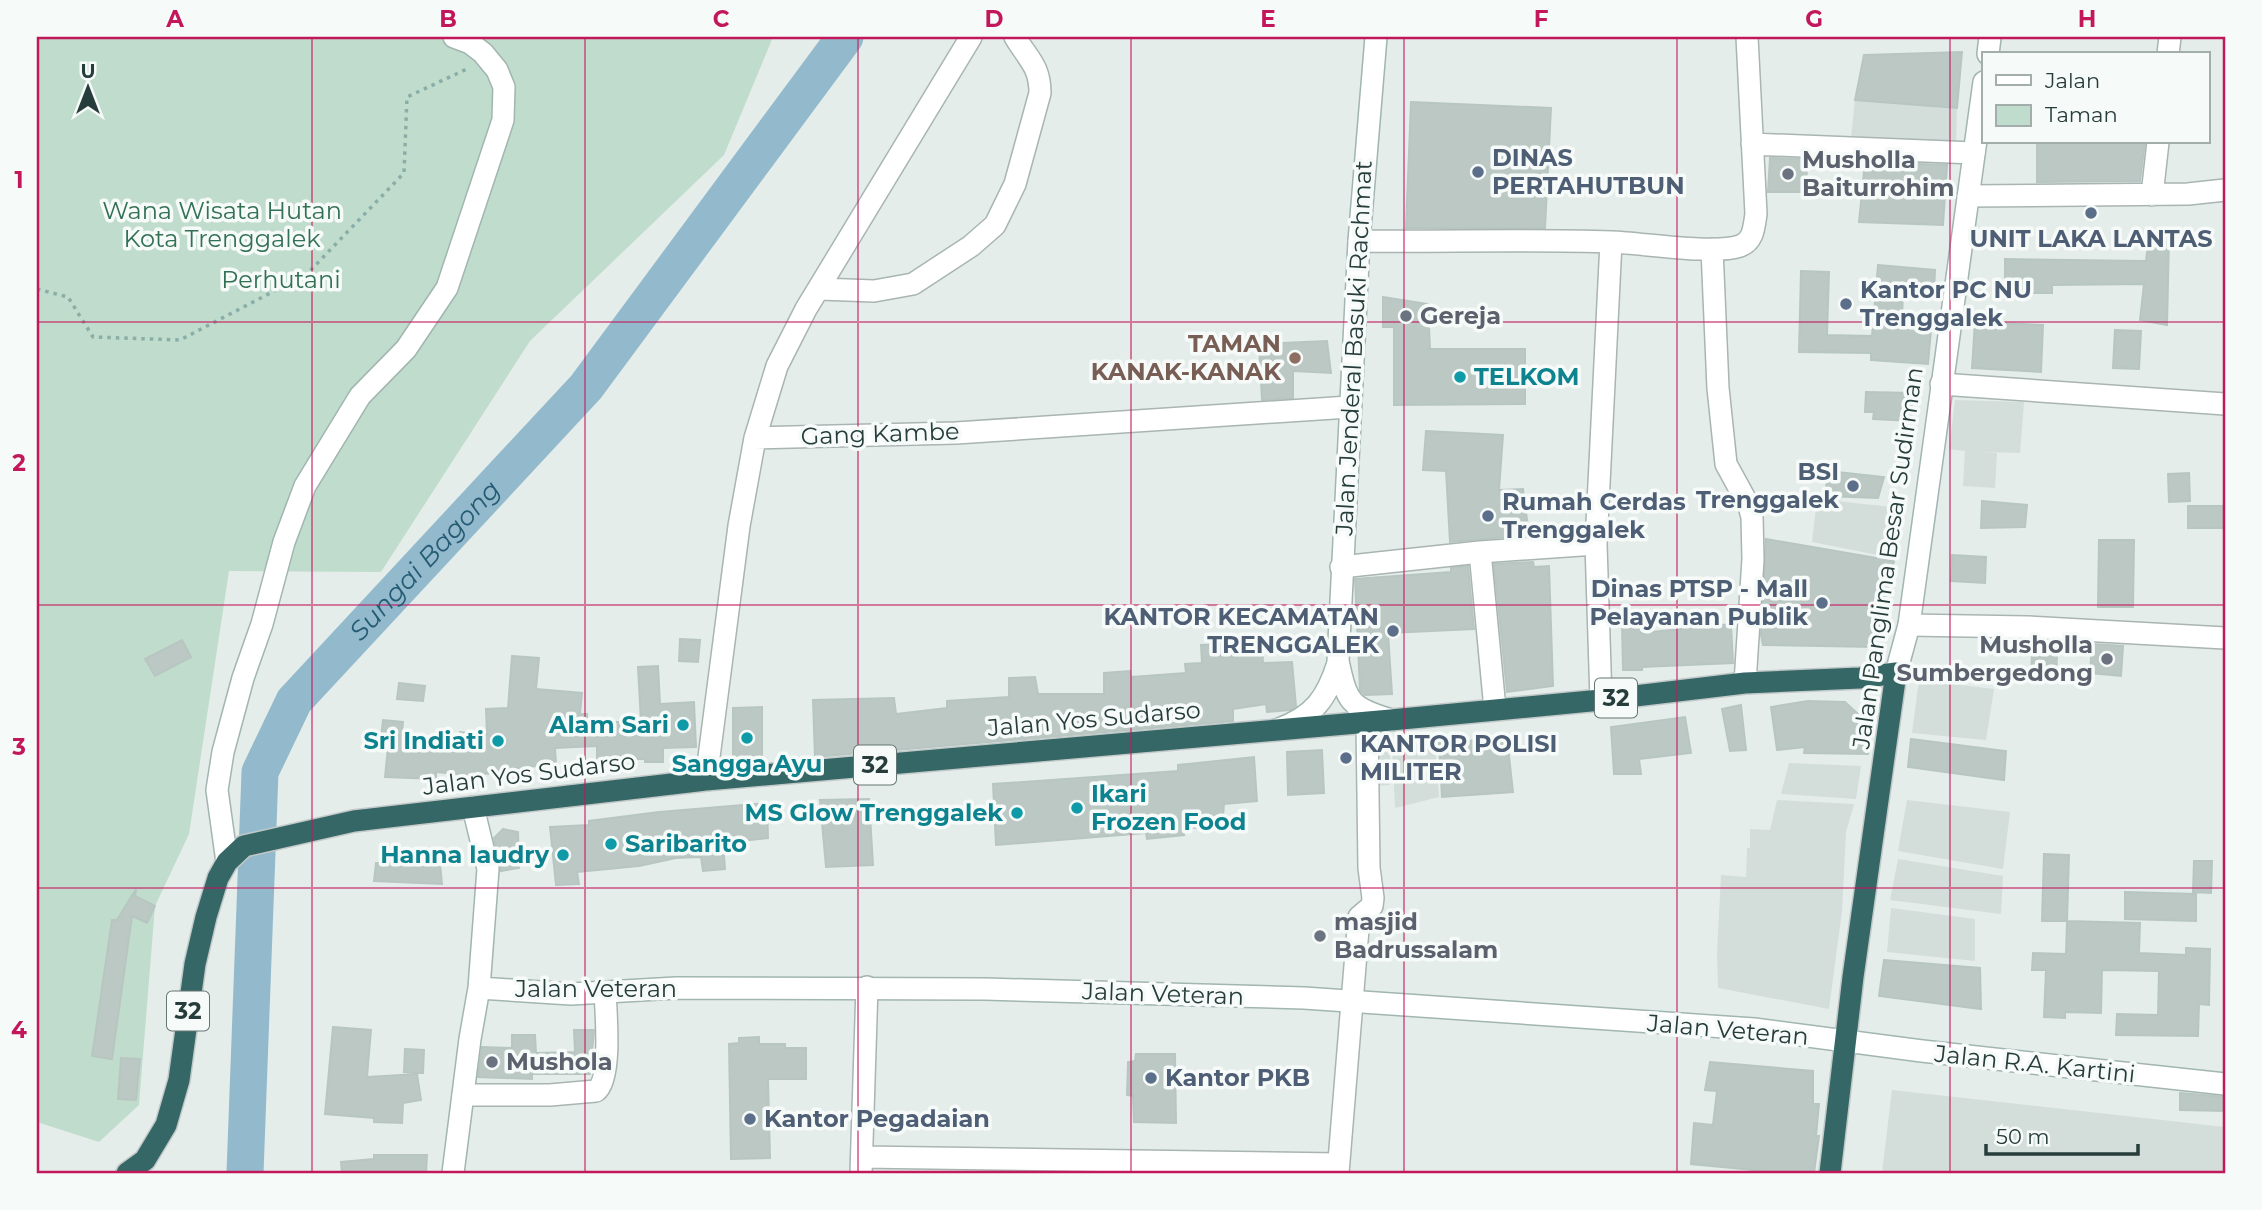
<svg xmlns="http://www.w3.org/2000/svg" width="2262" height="1210" viewBox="0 0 2262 1210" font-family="Montserrat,sans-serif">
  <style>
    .built { fill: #d3ddda }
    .green { fill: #c0dccc }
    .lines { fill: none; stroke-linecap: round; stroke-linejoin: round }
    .river { stroke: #93bacc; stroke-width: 37 }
    .building { fill: #bbc8c4; stroke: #b8c6c2; stroke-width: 2 }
    .street-casing { stroke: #a8b5b3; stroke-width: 24 }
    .secondary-casing { stroke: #a1b5b1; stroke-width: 24 }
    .highway-casing { stroke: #c2c9c8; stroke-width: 24 }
    .path { stroke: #89aea8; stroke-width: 3.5; stroke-dasharray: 3.5 5; stroke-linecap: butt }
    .street { stroke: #fff; stroke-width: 21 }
    .secondary { stroke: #fff; stroke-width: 21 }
    .highway { stroke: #346765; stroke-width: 21 }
    .grid { fill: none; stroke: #c2185b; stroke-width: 2; stroke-opacity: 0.55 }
    .service-dot { fill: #5c6f8a; stroke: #f6faf8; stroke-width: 2.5 }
    .worship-dot { fill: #6b7280; stroke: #f6faf8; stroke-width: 2.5 }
    .education-dot { fill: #8d6e63; stroke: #f6faf8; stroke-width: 2.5 }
    .culture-dot { fill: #0f9aa8; stroke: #f6faf8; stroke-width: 2.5 }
    .labels { text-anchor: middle; stroke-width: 7; stroke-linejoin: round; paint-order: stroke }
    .shield { fill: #f6faf8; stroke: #647674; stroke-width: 2 }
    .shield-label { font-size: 23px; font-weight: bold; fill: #263d3b }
    .service-label { font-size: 24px; font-weight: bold; fill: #4e5e75; stroke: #f6faf8; text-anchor: start }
    .worship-label { font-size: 24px; font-weight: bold; fill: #5b616d; stroke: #f6faf8; text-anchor: start }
    .park-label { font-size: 24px; fill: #337155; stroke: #f6faf8 }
    .education-label { font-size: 24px; font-weight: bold; fill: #785e54; stroke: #f6faf8; text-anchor: end }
    .street-label { font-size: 24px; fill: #263d3b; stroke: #f6faf8 }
    .culture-label { font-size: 24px; font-weight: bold; fill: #0d838f; stroke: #f6faf8; text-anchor: end }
    .water-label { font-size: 26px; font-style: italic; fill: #255b74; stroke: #f6faf8 }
    .neatline { fill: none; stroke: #c2185b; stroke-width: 2.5 }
    .grid-label { font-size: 23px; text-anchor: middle; font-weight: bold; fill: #c2185b }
  </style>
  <rect width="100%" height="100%" fill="#e5edeb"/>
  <path class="built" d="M1855,100L1957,108L1956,145L1851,138Z
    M1955,400L2024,402L2020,453L1982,452L1997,453L1995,488L1963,486L1965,451L1949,449Z
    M1817,499L1902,508L1898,559L1812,542Z
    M1919,680L1994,689L1986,740L1912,733Z
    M1390,744V785L1374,786L1373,746Z
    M1392,745H1435L1439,797L1395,808Z
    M1789,763L1861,766L1856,799L1781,794Z
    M1777,800L1854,804L1846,832L1842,911L1829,1009L1718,988L1717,954L1721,875L1746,877L1747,848H1750V829L1770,830Z
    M1907,800L2010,812L2003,869L1898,851Z
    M1898,859L2003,876L2001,914L1890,900Z
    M1891,908L1975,919V961L1887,952Z
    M1892,1090L2225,1127V1173H1882Z"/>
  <path class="green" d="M37,37H773L724,155L530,341L381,572L229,571L189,834L155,906L139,1105L99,1142L37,1122Z"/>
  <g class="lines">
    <path class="river" id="s1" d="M245,1173L260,772L294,701L586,387L845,37"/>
  </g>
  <path class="building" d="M1962,52L1957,108L1855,100L1864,55Z
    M1411,102L1551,108L1545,228H1406Z
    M2037,142H2145L2140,181L2037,182Z
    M1770,158L1808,159L1805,192H1768Z
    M1865,162L1947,165L1943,225L1859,222Z
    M2149,236L2169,238L2167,325L2140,320L2144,284L2052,285V293H2005V259L2146,261Z
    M1878,265L1935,270L1934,292H1903L1902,318L1932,319L1928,364L1871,360V353L1799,352L1801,271L1829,272L1827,335L1872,336Z
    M1383,297L1428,304L1430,349H1525V404L1394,405V327H1383Z
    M1975,322L2043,325L2041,372L1972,368Z
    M2115,330L2141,331L2139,369L2113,368Z
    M1327,341L1331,373L1293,371V398L1262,400L1259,344Z
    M1866,392L1913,393L1911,421L1873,419L1874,412H1865Z
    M1426,431L1503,435L1499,490L1523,489L1529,535L1450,542L1446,471L1423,470Z
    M1828,471L1884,477L1878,498L1825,496Z
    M2189,473L2190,501L2169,502L2168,474Z
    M1982,501L2027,505L2025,527L1981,528Z
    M2188,506H2225V528H2188Z
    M1766,539L1894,561L1874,647L1763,645L1761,635Z
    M2099,540H2134L2133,607H2098Z
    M1952,555L1986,557L1985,583L1951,581Z
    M1533,562L1534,567L1549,566L1553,686L1507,692L1494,564Z
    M1468,566L1474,629L1388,633L1392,694L1365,695L1360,690L1355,579L1451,572V568Z
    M1622,623L1640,624L1641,633L1731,624L1733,663L1642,667V670H1623Z
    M680,639L700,640L698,662L679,661Z
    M182,640L191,657L155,676L145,659Z
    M1230,644V649L1262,646L1263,663L1292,662L1296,706L1290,710L1267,712L1266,704L1233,709V721L815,757L813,700L894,698L896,714L947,708V701L1009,697V678L1035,677L1038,694H1104V673L1130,671L1131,677L1186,673L1185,664L1202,663L1201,645Z
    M2092,644L2123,646L2121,676L2090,673Z
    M2032,653L2057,654L2056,680L2031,679Z
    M512,656L539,658L536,689L582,693L580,714H587V722H641L638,667L658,666L660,704L694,702L696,747L663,748V762H645V759H597V746L555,748L556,764L509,769V773L477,774V776L436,772V779L385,777L388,747L380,746L383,720L403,722L401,741L442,742V737L460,738V732L487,735L486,709L508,708Z
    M399,683L425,686L423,701L397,699Z
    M1808,701L1845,702L1872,727L1868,754L1804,753L1805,747L1777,750L1771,707Z
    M1741,705L1746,750L1730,751L1722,709Z
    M762,707V762L733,764V708Z
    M1685,717L1691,753L1639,759L1641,774H1614L1611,727Z
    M1507,738L1513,792L1442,797L1439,743Z
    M1911,739L2006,751L2004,780L1908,767Z
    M1322,750L1324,793L1288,795L1287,752Z
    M1254,757L1257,801L1224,804L1222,827L1183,828L1184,835L1147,839L1146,833L996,845L993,784L1178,771V765Z
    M869,799L873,865L826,867L820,800Z
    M767,803L768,838L723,843L725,869L703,871L701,857L676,858L639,866L577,872L579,884L556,885L550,827L589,825V821L659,812Z
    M503,829L518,832L519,868L501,871L494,838Z
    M2044,854L2069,855L2067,921H2042Z
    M2194,861H2212L2211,893L2193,892Z
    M376,863H440L442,884L374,881Z
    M136,889L135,896L155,906L147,923L132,916L112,1059L92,1056L112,920H117Z
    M2125,892L2196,894V921L2125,919Z
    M2067,921L2140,923L2139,953L2186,955V948L2210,949L2209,1005L2199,1004L2198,1036L2116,1035L2117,1014L2158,1015L2159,971L2102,970L2101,1013L2065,1012V1018L2044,1017L2046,970H2032L2033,953L2066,954Z
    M1884,960L1980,968L1981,1009L1879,996Z
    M333,1027L371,1030L367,1077L417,1074L421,1100L403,1103L402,1123L374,1122V1118L325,1114Z
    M574,1030H594L590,1074H532V1079L478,1077L482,1047L512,1048V1035H535L536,1053L575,1052Z
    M759,1037V1044H785V1048H806V1079H768L770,1158L731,1159L729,1044L739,1043V1038Z
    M405,1049L424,1050L423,1073L404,1072Z
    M1136,1054H1175L1176,1123L1134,1122L1133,1096L1127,1095L1128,1062L1135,1061Z
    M121,1058L140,1059L136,1100L118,1099Z
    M1710,1062L1813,1071V1104H1819L1816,1136H1819L1814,1173H1784L1691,1164L1694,1123L1713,1125L1717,1091L1705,1090Z
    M2180,1093L2225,1097V1111L2180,1110Z
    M374,1155H427L426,1173H342L341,1162L374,1159Z"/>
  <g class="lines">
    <defs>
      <path id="street" d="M2168,54L2170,37
        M1752,144L1974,153
        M2152,195L2158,142
        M1968,196L2188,194L2225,190
        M1359,241C1443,242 1528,239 1612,242C1643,243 1713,255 1740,246C1754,241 1754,226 1756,214L1747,37
        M1712,249L1718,388L1726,464L1749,506L1752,517L1753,559L1745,683
        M820,289L874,291L913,284L971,246L995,225L1015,184L1040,93C1040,66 1028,59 1015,37
        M1941,384L2225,404
        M755,438L956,433L1349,407
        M1480,552L1495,709
        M1341,567L1480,552L1596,544
        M1909,625L2027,627L2225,638
        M1601,700L1596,544L1611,242
        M706,780L739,526L755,438L777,366L806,309L971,37
        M463,1095H550L596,1091C612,1079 606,1013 605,992
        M862,1157L1338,1164
        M861,1173L867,987
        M1338,1173L1359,917L1372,906L1373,898L1369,868L1367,722"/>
      <path id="secondary" d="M1376,37L1359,241L1338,661C1347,703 1350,707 1391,720
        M1988,54L1990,37
        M1896,673L1909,625L1984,82
        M1279,729C1314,716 1327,698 1338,663
        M227,862L217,790L223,752L243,678L262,624L284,542L305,486L360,396L406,349L447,288L503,120L504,87L497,70L483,53L470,43L454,37
        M479,988L571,994L676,988L985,989L1304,998L1754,1029L1922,1051L2225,1084
        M453,1173L470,1039L479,988L488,869L473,807"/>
      <path id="highway" d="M127,1173L145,1160L166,1125L179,1080L195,964L206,917L218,878L227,862L244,846L354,821L706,780L1391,720L1601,700L1745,683L1860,678L1896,673L1853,977L1830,1173"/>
    </defs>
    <use href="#street" class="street-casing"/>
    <use href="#secondary" class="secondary-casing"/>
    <use href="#highway" class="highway-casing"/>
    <path class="path" d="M37,289L68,297L93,337L180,340L307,274L404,173L407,97L469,68"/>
    <use href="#street" class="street"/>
    <use href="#secondary" class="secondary"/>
    <use href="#highway" class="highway"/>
  </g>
  <path class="grid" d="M312,37V1173M585,37V1173M858,37V1173M1131,37V1173M1404,37V1173M1677,37V1173M1950,37V1173M37,322H2225M37,605H2225M37,888H2225"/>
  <g class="service-dot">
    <circle cx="1478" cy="172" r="7"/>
    <circle cx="2091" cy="213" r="7"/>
    <circle cx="1846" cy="304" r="7"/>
    <circle cx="1853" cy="486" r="7"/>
    <circle cx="1488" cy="516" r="7"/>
    <circle cx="1822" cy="603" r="7"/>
    <circle cx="1393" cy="631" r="7"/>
    <circle cx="1346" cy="758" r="7"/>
    <circle cx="1151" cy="1078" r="7"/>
    <circle cx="750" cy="1119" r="7"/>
  </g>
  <g class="worship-dot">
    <circle cx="1788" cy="174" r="7"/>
    <circle cx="1406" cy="316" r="7"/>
    <circle cx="2107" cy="659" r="7"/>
    <circle cx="1320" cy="936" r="7"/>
    <circle cx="492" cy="1062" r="7"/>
  </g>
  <circle class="education-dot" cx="1295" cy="358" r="7"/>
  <g class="culture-dot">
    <circle cx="1460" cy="377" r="7"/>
    <circle cx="683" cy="725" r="7"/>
    <circle cx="747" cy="738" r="7"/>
    <circle cx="498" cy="741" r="7"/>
    <circle cx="1077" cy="808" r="7"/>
    <circle cx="1017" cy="813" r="7"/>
    <circle cx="611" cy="844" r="7"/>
    <circle cx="563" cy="855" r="7"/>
  </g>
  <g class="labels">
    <g class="shield">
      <rect x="1595" y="678.5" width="42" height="39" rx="5"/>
      <rect x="854" y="745.5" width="42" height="39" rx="5"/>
      <rect x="167" y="991.5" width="42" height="39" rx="5"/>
    </g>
    <g class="shield-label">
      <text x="1616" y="706">32</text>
      <text x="875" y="773">32</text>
      <text x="188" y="1019">32</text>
    </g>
    <g class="service-label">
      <text x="1492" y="166">DINAS<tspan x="1492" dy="28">PERTAHUTBUN</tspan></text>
      <text x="2091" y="247" text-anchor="middle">UNIT LAKA LANTAS</text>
      <text x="1860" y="298">Kantor PC NU<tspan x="1860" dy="28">Trenggalek</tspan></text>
      <text x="1839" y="480" text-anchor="end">BSI<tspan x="1839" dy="28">Trenggalek</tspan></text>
      <text x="1502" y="510">Rumah Cerdas<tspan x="1502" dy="28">Trenggalek</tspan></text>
      <text x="1808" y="597" text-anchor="end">Dinas PTSP - Mall<tspan x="1808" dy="28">Pelayanan Publik</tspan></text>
      <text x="1379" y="625" text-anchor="end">KANTOR KECAMATAN<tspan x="1379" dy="28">TRENGGALEK</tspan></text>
      <text x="1360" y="752">KANTOR POLISI<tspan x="1360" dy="28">MILITER</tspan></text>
      <text x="1165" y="1086">Kantor PKB</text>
      <text x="764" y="1127">Kantor Pegadaian</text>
    </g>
    <g class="worship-label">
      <text x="1802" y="168">Musholla<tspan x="1802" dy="28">Baiturrohim</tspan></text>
      <text x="1420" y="324">Gereja</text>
      <text x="2093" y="653" text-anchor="end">Musholla<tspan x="2093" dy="28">Sumbergedong</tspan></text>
      <text x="1334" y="930">masjid<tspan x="1334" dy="28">Badrussalam</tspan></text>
      <text x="506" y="1070">Mushola</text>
    </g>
    <g class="park-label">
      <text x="222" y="219">Wana Wisata Hutan<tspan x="222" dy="28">Kota Trenggalek</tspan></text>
      <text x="281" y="288">Perhutani</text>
    </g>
    <g class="education-label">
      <text x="1281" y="352">TAMAN<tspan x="1281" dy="28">KANAK-KANAK</tspan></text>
    </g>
    <g class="street-label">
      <text transform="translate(1354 348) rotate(-87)" y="8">Jalan Jenderal Basuki Rachmat</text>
      <text transform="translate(880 434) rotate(-2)" y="8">Gang Kambe</text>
      <text transform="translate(1888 558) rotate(-82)" y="8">Jalan Panglima Besar Sudirman</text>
      <text transform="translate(1094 719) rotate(-5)" y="8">Jalan Yos Sudarso</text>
      <text transform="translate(529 774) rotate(-7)" y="8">Jalan Yos Sudarso</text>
      <text x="596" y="997">Jalan Veteran</text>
      <text transform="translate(1163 994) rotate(2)" y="8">Jalan Veteran</text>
      <text transform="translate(1728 1030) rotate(5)" y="8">Jalan Veteran</text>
      <text transform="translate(2035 1064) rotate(6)" y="8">Jalan R.A. Kartini</text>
    </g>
    <g class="culture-label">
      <text x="1474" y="385" text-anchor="start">TELKOM</text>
      <text x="669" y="733">Alam Sari</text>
      <text x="484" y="749">Sri Indiati</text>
      <text x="747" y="772" text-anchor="middle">Sangga Ayu</text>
      <text x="1091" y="802" text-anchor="start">Ikari<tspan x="1091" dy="28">Frozen Food</tspan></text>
      <text x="1003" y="821">MS Glow Trenggalek</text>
      <text x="625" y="852" text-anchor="start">Saribarito</text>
      <text x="549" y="863">Hanna laudry</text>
    </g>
    <g class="water-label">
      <text dy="9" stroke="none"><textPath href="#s1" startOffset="672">Sungai Bagong</textPath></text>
    </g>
  </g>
  <rect width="2262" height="1210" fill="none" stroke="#f6faf8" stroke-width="77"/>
  <rect x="1982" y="52" width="228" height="91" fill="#f6faf8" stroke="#a3aeac" stroke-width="2"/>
  <rect x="1996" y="75" width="35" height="10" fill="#ffffff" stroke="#a3aeac" stroke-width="2"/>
  <text x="2045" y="88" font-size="21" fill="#263d3b">Jalan</text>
  <rect x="1996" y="105" width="35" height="21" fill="#c0dccc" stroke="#a3aeac" stroke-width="2"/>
  <text x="2045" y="122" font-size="21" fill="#263d3b">Taman</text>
  <g transform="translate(88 88)" stroke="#f6faf8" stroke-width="5" paint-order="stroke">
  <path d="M0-5L12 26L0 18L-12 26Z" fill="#263d3b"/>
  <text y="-10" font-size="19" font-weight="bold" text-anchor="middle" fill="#263d3b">U</text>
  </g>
  <path d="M1986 1144v10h152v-10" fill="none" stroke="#263d3b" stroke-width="3.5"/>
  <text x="1996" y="1144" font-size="21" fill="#263d3b" stroke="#f6faf8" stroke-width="5" paint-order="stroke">50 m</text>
  <rect x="38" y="38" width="2186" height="1134" class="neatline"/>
  <g class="grid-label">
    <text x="175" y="27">A</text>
    <text x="448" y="27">B</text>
    <text x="721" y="27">C</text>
    <text x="994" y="27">D</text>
    <text x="1268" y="27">E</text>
    <text x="1541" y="27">F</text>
    <text x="1814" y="27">G</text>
    <text x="2087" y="27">H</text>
    <text x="19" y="188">1</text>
    <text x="19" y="471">2</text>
    <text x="19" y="755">3</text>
    <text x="19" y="1038">4</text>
  </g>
</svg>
